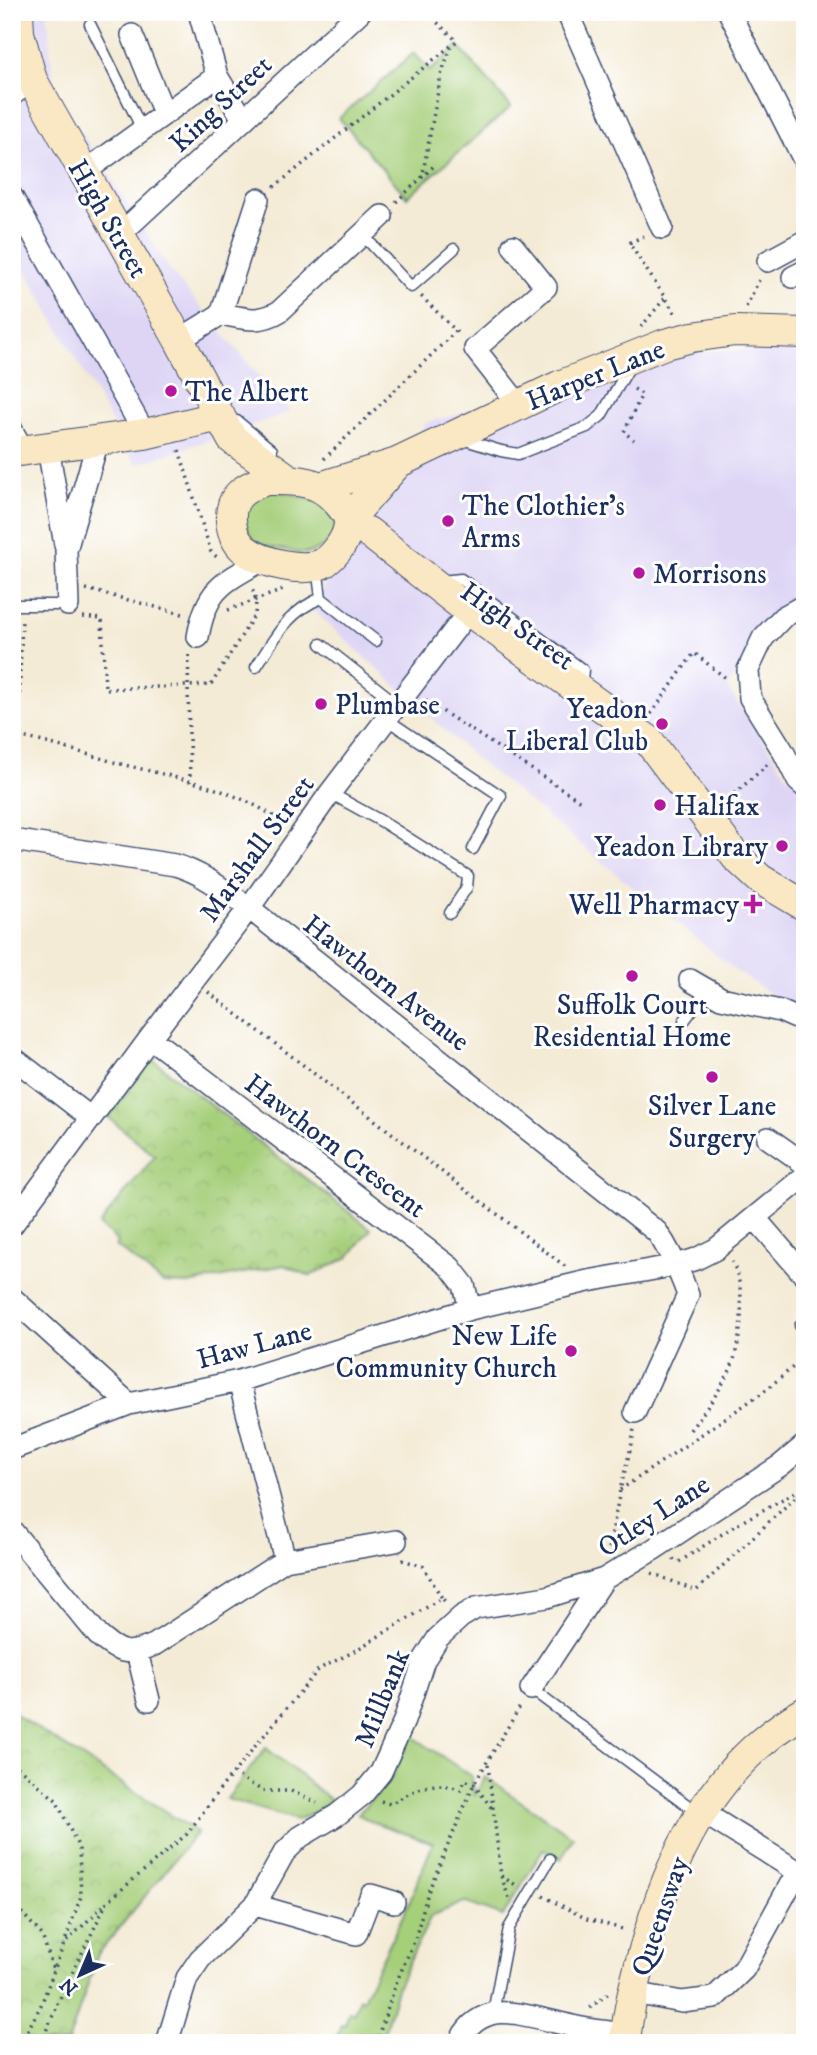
<svg xmlns="http://www.w3.org/2000/svg" width="817" height="2055" viewBox="0 0 817 2055" font-family="'IM FELL DW Pica',serif">
  <style>
    .built { fill: #ded5f5 }
    .green { fill: #a6cf7a; stroke: #607f6c; stroke-width: 2 }
    .park { fill: url(#park-crowns); stroke: #607f6c; stroke-width: 2 }
    .lines { fill: none; stroke-linecap: round; stroke-linejoin: round }
    .lane-casing { stroke: #3c4b70; stroke-width: 13 }
    .street-casing { stroke: #3c4b70; stroke-width: 24 }
    .secondary-casing { stroke: #3c4b70; stroke-width: 32 }
    .path { stroke: #3c4b70; stroke-width: 3.5; stroke-dasharray: 2 5; stroke-linecap: butt }
    .lane { stroke: #fff; stroke-width: 10 }
    .street { stroke: #fff; stroke-width: 21 }
    .secondary { stroke: #fae7c3; stroke-width: 30 }
    .poi-dot { fill: #b5179e; stroke: #fff; stroke-width: 2.5 }
    .labels { text-anchor: middle; stroke-width: 6; stroke-linejoin: round; paint-order: stroke }
    .street-label { font-size: 28px; fill: #1b2f5e; stroke: #fff }
    .poi-label { font-size: 28px; fill: #1b2f5e; stroke: #fff; text-anchor: start }
  </style>
  <defs>
    <pattern id="park-crowns" width="20" height="18" patternUnits="userSpaceOnUse" patternTransform="scale(1.75)"><rect width="20" height="18" fill="#a6cf7a"/><path d="M2 6a3 3 0 1 1 6 0M12 15a3 3 0 1 1 6 0" fill="none" stroke="#8eb26c"/></pattern>
  </defs>
  <rect width="100%" height="100%" fill="#fff"/>
  <filter id="ink" filterUnits="userSpaceOnUse"><feTurbulence type="fractalNoise" baseFrequency=".0143" numOctaves="2"/><feDisplacementMap in="SourceGraphic" scale="14" xChannelSelector="R" yChannelSelector="G"/><feConvolveMatrix kernelMatrix="1 2 1 2 8 2 1 2 1" color-interpolation-filters="sRGB"/></filter>
  <filter id="wash" filterUnits="userSpaceOnUse"><feTurbulence type="fractalNoise" baseFrequency=".00686" numOctaves="4" result="noise"/><feDisplacementMap in="SourceGraphic" scale="28" xChannelSelector="R" yChannelSelector="G"/><feGaussianBlur stdDeviation="1.57" result="paint"/><feColorMatrix in="noise" values="0 0 0 0 0 0 0 0 0 0 0 0 0 0 0 0 0 1.4 0 .05"/><feComposite in="paint" operator="in"/></filter>
  <g filter="url(#wash)">
    <rect width="100%" height="100%" fill="#f4ebd6"/>
    <path class="built" d="M12,12H47L54,89L175,277L290,412L136,465L12,246Z
      M777,348L805,354V593L794,596L727,687L788,777L805,786V1017L736,971L475,758L311,608L364,518L426,423L677,353Z"/>
    <path class="green" d="M458,46L511,107L407,197L339,118L414,53L430,71Z
      M273,490C293,495 342,500 334,530C331,542 323,548 312,552C303,555 295,552 286,550C262,546 247,544 245,516C245,509 246,502 253,498C259,494 267,492 273,490Z
      M412,1736L471,1776L475,1795L485,1777L573,1837L561,1859L543,1849L503,1916L464,1902L431,1916L398,1985L381,2043H335L341,2024L345,2025L349,2011L354,2013L359,1998L363,1999L408,1905L433,1843L370,1821L358,1814L391,1778Z
      M266,1748L331,1800V1801L314,1812L297,1820L227,1799Z"/>
    <path class="park" d="M152,1059L371,1229L349,1257L310,1276L284,1265L188,1284L163,1283L116,1246L118,1242L99,1225L155,1156L108,1117Z
      M12,1712L197,1832L98,1954L68,2043H12Z"/>
  </g>
  <g filter="url(#ink)">
    <g class="lines">
      <defs>
        <path id="lane" d="M90,24L142,129
          M362,234L411,287L454,249
          M805,360L803,378L805,379
          M12,419L28,448
          M229,419L237,421L272,450
          M462,439L501,451L518,454L587,427L601,416L630,366
          M441,581L461,579L583,670L581,688
          M321,598L376,641
          M12,605H68
          M321,644L397,704
          M256,667C276,637 286,613 321,598L317,567
          M386,719L501,796L473,849
          M330,793L381,821L468,876L467,887L450,913
          M684,1021L707,990
          M800,1326L805,1321
          M531,1689L698,1813
          M493,2013L509,1928L550,1859"/>
        <path id="street" d="M199,12L217,76L243,119
          M567,12L662,228
          M729,12L805,162
          M132,35L164,113
          M12,95L32,80
          M83,173L217,76
          M12,197L145,434
          M119,235L360,12
          M513,246L546,287L475,349L519,405
          M768,261L805,241
          M793,277L805,271
          M221,314C244,318 259,324 280,311L382,216
          M179,340L221,314L258,199
          M48,448L65,545
          M68,605L66,550L98,441
          M805,605L783,617L763,638L748,670L750,698L783,751L798,781L805,787
          M198,637C206,589 223,582 263,560
          M12,840L175,865C203,873 225,891 249,908L657,1232C671,1252 680,1273 688,1295L635,1412
          M690,980L721,998L780,1011L805,1022
          M150,1038L450,1267L464,1285L470,1309
          M12,1057L91,1118
          M768,1138L805,1164
          M755,1218L805,1276
          M12,1225L150,1038L249,908L330,793L469,611
          M12,1298L129,1404
          M12,1449L129,1404L239,1381L470,1309L588,1281L677,1265L696,1259L716,1249L805,1176
          M12,1531L98,1635C119,1654 128,1656 154,1645L285,1560L239,1381
          M285,1560L396,1541
          M137,1652L149,1700
          M531,1689L604,1579L654,1549L781,1465L805,1445
          M702,1812L805,1876
          M255,1905L356,1934L371,1895L394,1902
          M634,1993L682,2002L714,1998L744,1969L790,1885
          M167,2043L187,1978L200,1959L255,1905L284,1853L300,1837L337,1815L362,1795L381,1772L404,1721L424,1660L438,1638L461,1617L476,1608L547,1597L604,1579
          M460,2043C464,2029 477,2018 491,2014C511,2008 555,2023 577,2027C593,2030 610,2032 626,2034"/>
        <path id="secondary" d="M18,12L19,33L32,80L179,340L232,439L290,480
          M12,452L145,434L220,416
          M266,480C283,480 303,479 319,487C329,492 348,510 349,522C349,537 336,554 325,562C305,574 262,563 244,549C229,536 225,505 242,492C249,486 258,483 266,480Z
          M320,487L397,463L559,386L665,344L692,337L735,331L805,333
          M349,519L397,464
          M349,525L368,532L469,611L648,740L736,857L760,879L805,906
          M625,2043C628,2006 638,1969 649,1933C676,1843 720,1760 805,1712"/>
      </defs>
      <use href="#lane" class="lane-casing"/>
      <use href="#street" class="street-casing"/>
      <use href="#secondary" class="secondary-casing"/>
      <path class="path" d="M803,12L805,15
        M422,178L441,75L451,47
        M274,187L457,41L426,12
        M396,202L436,164
        M644,236L629,243L677,316
        M746,307L761,276
        M641,327L665,298
        M634,389L642,394L624,432L634,440
        M179,450L211,552L219,559
        M324,459L456,331L421,296
        M799,587L800,582L805,574
        M86,589L183,614
        M228,610L283,590
        M83,617L102,619L105,689L211,685L255,614L256,601L251,586
        M189,655L188,686L190,782
        M425,700L582,802
        M651,714L694,653L728,680
        M12,735C48,742 83,753 117,763C172,777 239,788 284,824
        M18,736L22,619
        M724,803L768,764
        M208,992L566,1267
        M690,1430C705,1411 719,1392 730,1370C742,1344 747,1287 732,1262
        M620,1490L762,1393L805,1357
        M608,1555L620,1490L632,1443L634,1428
        M673,1559L679,1562L736,1525L797,1491L799,1494
        M402,1560L423,1566L442,1598
        M652,1573L696,1591L805,1488
        M12,1762L56,1800L79,1848L81,1896L64,1944
        M488,1765L501,1876L509,1898
        M233,1773L263,1791H291L317,1803
        M381,1801L390,1804C416,1790 431,1778 461,1790L465,1780L474,1784L493,1810
        M501,1876L519,1887
        M543,1896L587,1919L626,1930
        M12,1902L42,1935L53,1969
        M590,2008L609,1993
        M21,2043L41,2005L64,1944L103,1906
        M41,2043L61,1996L107,1902L187,1834L220,1789L319,1669L351,1653L442,1598L447,1604
        M376,2043L397,1981L415,1939L428,1892L474,1784L521,1705"/>
      <use href="#lane" class="lane"/>
      <use href="#street" class="street"/>
      <use href="#secondary" class="secondary"/>
    </g>
  </g>
  <g class="poi-dot">
    <circle cx="171" cy="391" r="7"/>
    <circle cx="448" cy="521" r="7"/>
    <circle cx="639" cy="573" r="7"/>
    <circle cx="321" cy="704" r="7"/>
    <circle cx="662" cy="724" r="7"/>
    <circle cx="660" cy="805" r="7"/>
    <circle cx="782" cy="846" r="7"/>
    <path d="M749.5 893.5h7v7h7v7h-7v7h-7v-7h-7v-7h7z"/>
    <circle cx="632" cy="976" r="7"/>
    <circle cx="712" cy="1077" r="7"/>
    <circle cx="571" cy="1351" r="7"/>
  </g>
  <g class="labels">
    <g class="street-label">
      <text transform="translate(220 103) rotate(-43)" y="10">King Street</text>
      <text transform="translate(109 218) rotate(60)" y="10">High Street</text>
      <text transform="translate(595 374) rotate(-22)" y="10">Harper Lane</text>
      <text transform="translate(518 625) rotate(35)" y="10">High Street</text>
      <text transform="translate(256 848) rotate(-54)" y="10">Marshall Street</text>
      <text transform="translate(387 982) rotate(38)" y="10">Hawthorn Avenue</text>
      <text transform="translate(336 1145) rotate(37)" y="10">Hawthorn Crescent</text>
      <text transform="translate(254 1344) rotate(-15)" y="10">Haw Lane</text>
      <text transform="translate(653 1515) rotate(-33)" y="10">Otley Lane</text>
      <text transform="translate(381 1698) rotate(-68)" y="10">Millbank</text>
      <text transform="translate(659 1916) rotate(-71)" y="10">Queensway</text>
    </g>
    <g class="poi-label">
      <text x="185" y="401">The Albert</text>
      <text x="462" y="515">The Clothier's<tspan x="462" dy="32">Arms</tspan></text>
      <text x="653" y="583">Morrisons</text>
      <text x="335" y="714">Plumbase</text>
      <text x="648" y="718" text-anchor="end">Yeadon<tspan x="648" dy="32">Liberal Club</tspan></text>
      <text x="674" y="815">Halifax</text>
      <text x="768" y="856" text-anchor="end">Yeadon Library</text>
      <text x="739" y="914" text-anchor="end">Well Pharmacy</text>
      <text x="632" y="1014" text-anchor="middle">Suffolk Court<tspan x="632" dy="32">Residential Home</tspan></text>
      <text x="712" y="1115" text-anchor="middle">Silver Lane<tspan x="712" dy="32">Surgery</tspan></text>
      <text x="557" y="1345" text-anchor="end">New Life<tspan x="557" dy="32">Community Church</tspan></text>
    </g>
  </g>
  <rect width="817" height="2055" fill="none" stroke="#fff" stroke-width="42"/>
  <g transform="translate(80 1975) rotate(224)" stroke="#ffffff" stroke-width="5" paint-order="stroke">
  <path d="M0-5L12 26L0 18L-12 26Z" fill="#1b2f5e"/>
  <text y="-10" font-size="19" font-weight="bold" text-anchor="middle" fill="#1b2f5e">N</text>
  </g>
</svg>
